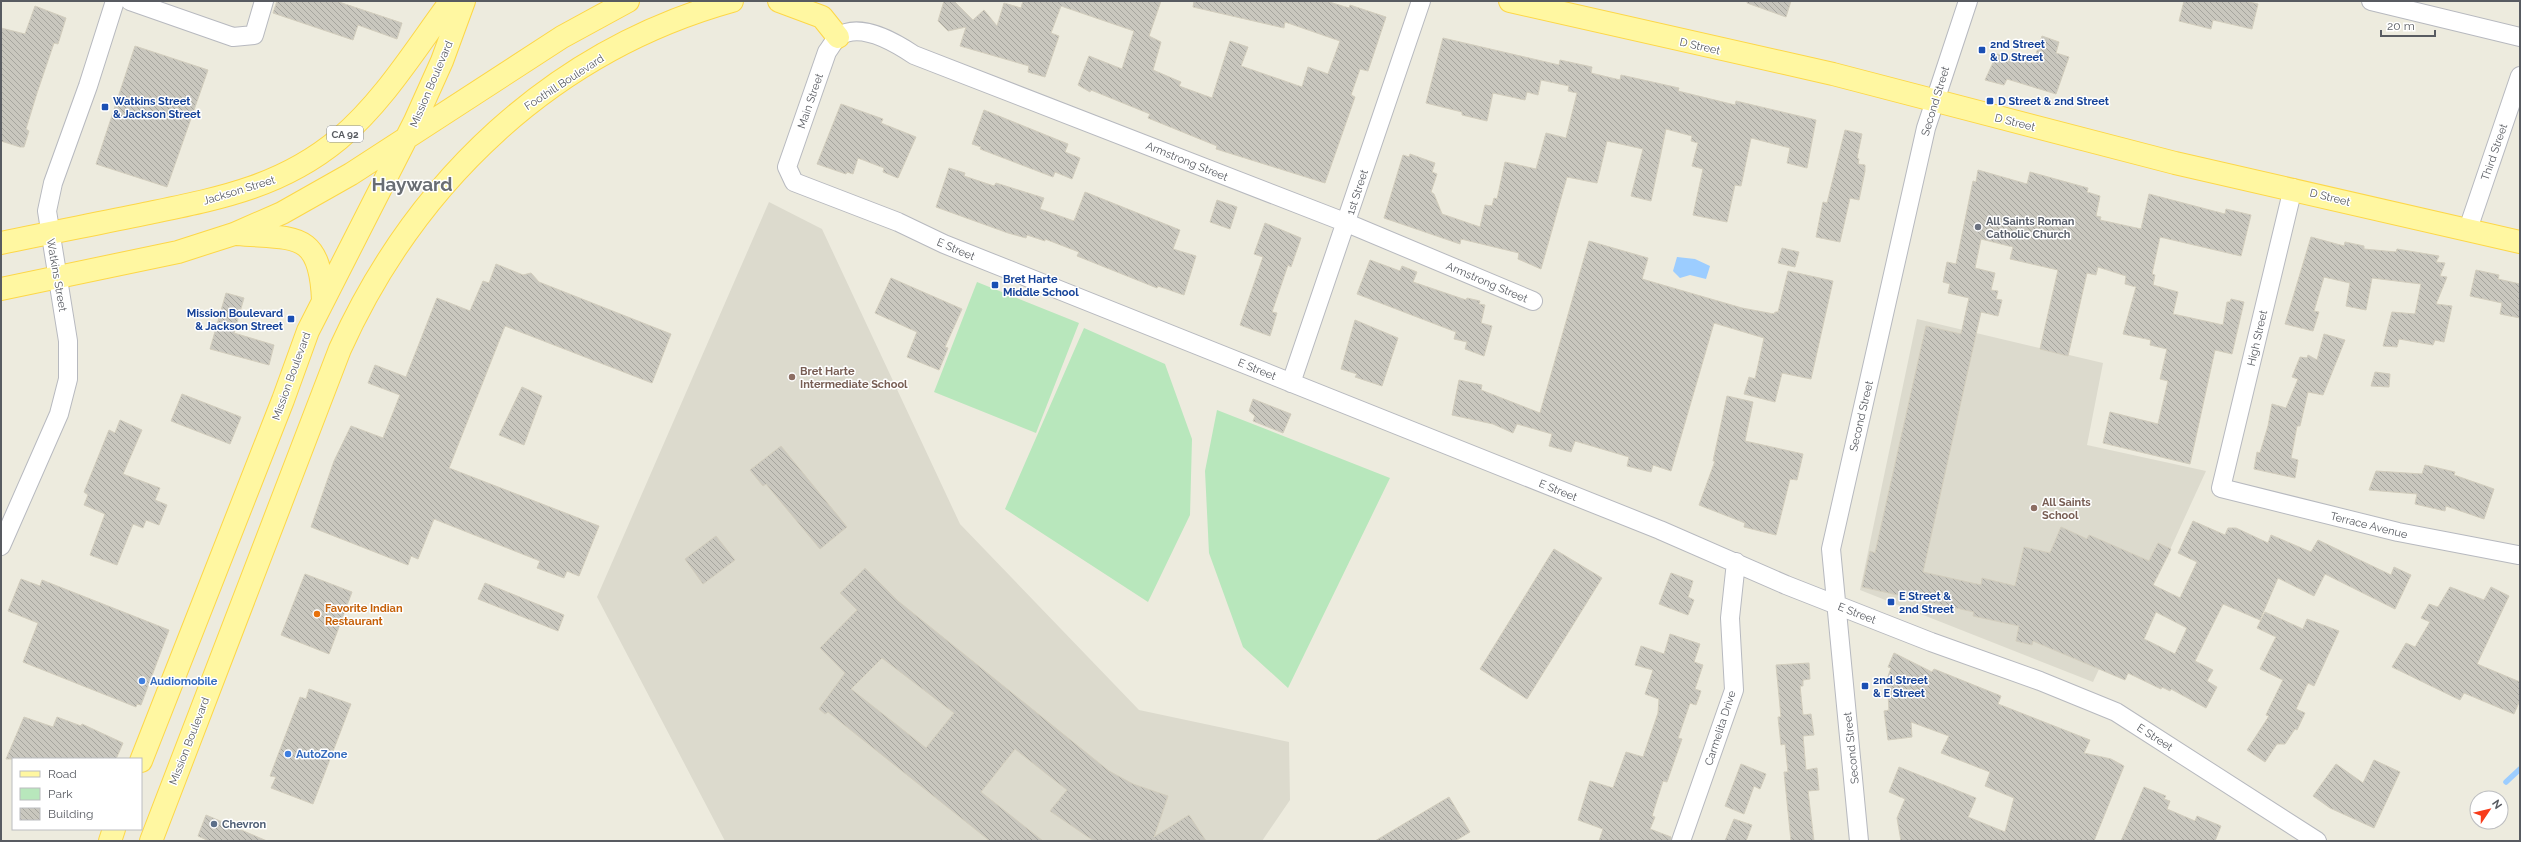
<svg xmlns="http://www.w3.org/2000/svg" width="2521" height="842" viewBox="0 0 2521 842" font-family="Raleway,sans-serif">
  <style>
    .education { fill: #dcdacd }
    .green { fill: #b8e7bc }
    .water { fill: #9ccdff }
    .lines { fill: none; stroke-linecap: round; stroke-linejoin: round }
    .stream { stroke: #9ccdff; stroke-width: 5.5 }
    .building { fill: url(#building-back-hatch); stroke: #d2cdbd; fill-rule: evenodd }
    .minor-casing { stroke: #b7b9bf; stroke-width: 20 }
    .major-casing { stroke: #fdd748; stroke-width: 24 }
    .minor { stroke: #fff; stroke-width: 18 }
    .major { stroke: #fff7a1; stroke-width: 22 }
    .transit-dot { fill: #1a4fb4; stroke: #fff; stroke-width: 1.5 }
    .worship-dot { fill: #6b7280; stroke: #fff; stroke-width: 1.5 }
    .education-dot { fill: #8d6e63; stroke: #fff; stroke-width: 1.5 }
    .food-dot { fill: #e8710a; stroke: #fff; stroke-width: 1.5 }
    .shop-dot { fill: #3f7fe0; stroke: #fff; stroke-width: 1.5 }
    .service-dot { fill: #5c6f8a; stroke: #fff; stroke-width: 1.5 }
    .labels { text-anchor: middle; stroke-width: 3; stroke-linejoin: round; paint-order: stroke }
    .shield { fill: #fff; stroke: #8a8c90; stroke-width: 1 }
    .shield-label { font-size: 10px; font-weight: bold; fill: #585b61 }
    .transit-label { font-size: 11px; font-weight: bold; fill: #164399; stroke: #fff; text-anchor: start }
    .street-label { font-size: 11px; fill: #585b61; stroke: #fff }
    .worship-label { font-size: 11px; font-weight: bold; fill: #5b616d; stroke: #fff; text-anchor: start }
    .education-label { font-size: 11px; font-weight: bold; fill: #785e54; stroke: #fff; text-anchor: start }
    .food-label { font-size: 11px; font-weight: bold; fill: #c56008; stroke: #fff; text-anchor: start }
    .shop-label { font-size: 11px; font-weight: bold; fill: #366cbe; stroke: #fff; text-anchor: start }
    .service-label { font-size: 11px; font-weight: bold; fill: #4e5e75; stroke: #fff; text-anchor: start }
    .town-label { font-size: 19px; font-weight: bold; fill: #696d73; stroke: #fff }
  </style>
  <defs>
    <pattern id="building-back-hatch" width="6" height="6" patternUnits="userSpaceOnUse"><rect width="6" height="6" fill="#c9c7be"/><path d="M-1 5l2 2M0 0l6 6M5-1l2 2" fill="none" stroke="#a6a59e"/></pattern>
  </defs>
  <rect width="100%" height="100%" fill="#edebde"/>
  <path class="education" d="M769,202L822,229L960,524L1139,710L1289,742L1290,800L1262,841H725L597,597Z
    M1917,319L2103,363L2087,445L2206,471L2157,578L2144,572L2093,682L1860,590Z"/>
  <path class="green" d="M977,282L1079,323L1036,433L934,392Z
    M1084,328L1165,364L1192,439L1190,515L1148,602L1005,509Z
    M1217,410L1390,478L1288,688L1243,647L1209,553L1205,471Z"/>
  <path class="water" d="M1677,257L1695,259L1710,266L1706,279L1690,275L1680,278L1673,271Z"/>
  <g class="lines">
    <path class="stream" d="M2506,782L2520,769"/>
  </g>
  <path class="building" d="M277,1H336L402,23L397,39L358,25L353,40L273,13Z
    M944,1H954L973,20L984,10L997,26L1004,3L1021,8L1023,1H1161L1149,36L1161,42L1153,70L1181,82L1179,86L1212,98L1230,41L1248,47L1241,66L1302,87L1308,67L1328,74L1340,41L1285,22L1284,28L1193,7L1194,1H1326L1349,8L1350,5L1386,17L1368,71L1360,69L1351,95L1355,97L1325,183L1216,149L1217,146L1148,118L1150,114L1091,90L1090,92L1078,85L1089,56L1122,69L1134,31L1061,6L1051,33L1059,36L1045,77L1028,72L1029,66L960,46L966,27L948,31L938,21Z
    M1747,1H1791L1786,17L1747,3Z
    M2184,1H2244L2258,4L2252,29L2213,20L2211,29L2179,21Z
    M35,6L66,18L58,44L54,43L37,93L26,129L29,131L24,147H20L1,141V28L25,34Z
    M2042,36L2059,42L2056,53L2069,57L2056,94L2007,79L2004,85L1985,80L1997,54L2033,63Z
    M1443,38L1559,65L1560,60L1592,67L1591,73L1620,80L1621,75L1679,88L1678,91L1735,105L1736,101L1816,120L1807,168L1787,163L1790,148L1751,138L1741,186L1735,185L1727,222L1693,215L1703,169L1692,166L1698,143L1691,141L1692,136L1666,129L1651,201L1631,196L1643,149L1607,141L1597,183L1567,177L1541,269L1518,259L1519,253L1461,239L1460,244L1384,218L1403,155L1409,157L1410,154L1435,163L1432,172L1437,174L1431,192L1434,194L1442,214L1480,227L1485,205L1492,206L1494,198L1497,199L1505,162L1536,169L1546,133L1566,138L1577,93L1568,91L1569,86L1541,80L1538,95L1527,92L1525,100L1493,93L1487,121L1462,115V112L1426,103Z
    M135,46L208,70L167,187L96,164Z
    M841,104L883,119L881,123L916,137L898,178L883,172L884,168L858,158L853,174L847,172L846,174L817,164Z
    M984,110L1068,144L1065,152L1080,158L1072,179L1055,172L1053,177L980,149L981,147L972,144Z
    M1845,130L1862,134L1857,158L1859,159L1858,164L1865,165V171L1859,200L1850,198L1840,242L1816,237L1823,202L1827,203Z
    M949,168L965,173L964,176L994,186L996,183L1044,198L1040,209L1074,221L1085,192L1180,230L1173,249L1196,256L1184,295L1158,286L1157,288L1077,256L1079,252L1045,239V241L1027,235L1026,238L1008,233L936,207Z
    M1978,170L2027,184L2030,172L2088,188L2087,192L2100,196L2096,216L2101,217L2100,220L2141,229L2149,194L2225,214L2226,209L2251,215L2241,256L2160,237L2152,274L2155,275L2153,285L2178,292L2173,314L2223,325L2227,302H2230L2231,299L2244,302L2232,354L2215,350L2190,464L2103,443L2110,412L2158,424L2168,381L2160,379L2167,349L2150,345L2151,340L2123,334L2136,287L2125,284L2126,276L2098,267L2096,275L2087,273L2068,356L2040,349L2058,270L2010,259L2013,247L1981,239L1975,268L1995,273L1991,290L1998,291L1996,299L2002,300L1998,316L1981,312L1923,572L1981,585L1982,578L2015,586L2024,547L2050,553L2061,527L2087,539L2089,535L2149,561L2158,543L2171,549L2153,585L2180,598L2197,562L2178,553L2193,521L2225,535L2228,528H2236L2268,543L2271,535L2311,552L2318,540L2391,575L2394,567L2411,575L2395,609L2325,574L2314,596L2278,578L2260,620L2223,604L2195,661L2213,670L2207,681L2217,687L2206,708L2171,689L2170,691L2162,687L2161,689L2128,673L2125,680L2033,641L2032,645L2016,641L2019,626L1973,616L1974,612L1862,587L1870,551L1875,553L1926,326L1961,334L1969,298L1948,293L1950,284L1943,282L1947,262L1956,264L1973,181L1976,182ZM2156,612L2187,628L2175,654L2144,639Z
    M1217,200L1237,207L1230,229L1210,222Z
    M1265,223L1301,238L1291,267L1288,265L1272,312L1277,313L1270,336L1240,325L1263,257L1254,254Z
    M2311,237L2344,246L2345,242L2364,246V249L2396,252L2397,249L2439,256L2436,262L2445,263L2440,276L2447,277L2436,304L2452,306L2444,342L2435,340L2433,345L2399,339L2397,347L2383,346L2392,312L2415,314L2421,284L2372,278L2366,310L2346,306L2350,283L2324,277L2314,311L2319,312L2313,331L2285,324Z
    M1589,241L1648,258L1642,279L1742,308L1774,314L1775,312H1778L1788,271L1833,281L1811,379L1782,373L1775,402L1744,394L1749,377L1755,379L1764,338L1714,323L1671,471L1653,465L1651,472L1627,466L1629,457L1575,441L1571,452L1549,446L1552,434L1517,424L1513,433L1493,424L1452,415L1459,380L1482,385L1481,390L1540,413Z
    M1782,248L1799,252L1795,267L1778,263Z
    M1370,260L1400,271L1402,266L1417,272L1413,282L1466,300L1467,298L1480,301L1479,304L1485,305L1481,323L1492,326L1484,356L1465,349L1467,342L1454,339L1456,332L1357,294Z
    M496,264L523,275L531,273L539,282L671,334L652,383L505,326L449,468L599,526L579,576L567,571L564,578L537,568L540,561L434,519L418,559L411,556L408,565L311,527L334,461L351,426L383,438L400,395L368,383L375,365L406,377L437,298L470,311L483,281L489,283Z
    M2476,270L2499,275L2498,279L2520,284V318L2500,314L2502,303L2470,296Z
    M891,278L962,309L945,347L948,348L939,370L907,357L917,332L875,313Z
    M226,293L244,298L234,333L274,345L269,365L210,349Z
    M1355,320L1398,338L1382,386L1355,377L1357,374L1341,369Z
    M2324,334L2345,340L2323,395L2308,392L2300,426H2297L2291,458L2298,460L2295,478L2254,469L2257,452L2260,453L2268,426L2272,404L2286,408L2298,379L2292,377L2300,357L2307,358L2308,355L2317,360Z
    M2375,372L2390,374L2389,387L2371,386Z
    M522,387L542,396L524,445L499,435Z
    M182,394L241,417L230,444L171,421Z
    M1727,396L1753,402L1745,441L1803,454L1797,480L1790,479L1776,535L1744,527L1745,523L1699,505L1715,461H1713Z
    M1253,399L1291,414L1283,433L1253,421L1255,416L1249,411Z
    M120,420L142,430L123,474L160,488L155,500L167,505L159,525L146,520L143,528L133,524L117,565L90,555L105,514L84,505L88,495L84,492L109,430L115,433Z
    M781,446L847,527L820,549L766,484L763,486L750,470Z
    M2425,465L2455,472L2454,475L2494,489L2484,519L2446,506L2445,511L2415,504L2417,494L2369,490L2376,471L2422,474Z
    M716,536L735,560L703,584L685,559Z
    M1554,549L1602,578L1527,699L1480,669Z
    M865,568L898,601L1109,771L1133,784L1168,796L1154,837L1189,815L1206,841H1094L1050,811L1067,790L1015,749L981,792L1043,841H990L828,712L825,714L819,709L845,673L820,648L857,610L840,593ZM882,658L954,713L926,748L851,689Z
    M1671,573L1693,581L1688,597L1694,600L1688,615L1659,604Z
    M305,574L352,592L329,654L281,635Z
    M21,579L40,586L42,580L169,630L141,705L137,704L136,707L23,662L38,623L8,611Z
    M485,583L564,615L558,631L478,599Z
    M2450,587L2484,600L2491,587L2509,596L2477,664L2520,682V700L2514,714L2464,693L2460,700L2392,667L2406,643L2415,647L2430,622L2421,618L2429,604L2438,607Z
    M2265,612L2303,629L2307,619L2339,631L2314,686L2308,683L2296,709L2305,713L2297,730L2295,729L2285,744H2277L2265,762L2247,750L2269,716L2266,715L2283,680L2260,669L2276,637L2257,628Z
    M1670,634L1700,644L1694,662L1703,665L1695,689L1701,691L1696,705L1690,703L1678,738L1682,739L1667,782L1663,781L1652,816L1655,817L1650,829L1671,837V841H1599L1603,829L1578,820L1590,781L1613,788L1626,752L1643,757L1658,713L1659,699L1645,694L1653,670L1635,665L1641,646L1664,654Z
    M1894,653L1932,672L1934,669L2001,696L1998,704L2090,740L2084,753L2111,759L2124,766L2094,841H1901L1897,818L1905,799L1889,792L1899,767L1976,798L1968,817L2005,832L2014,798L1985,786L1990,772L1941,753L1949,736L1911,722L1912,737L1888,740L1884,711L1889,710L1887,679L1891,668L1888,667Z
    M1809,663L1810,679L1803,680V686H1800L1803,715L1811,714L1814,735L1803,736L1806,770L1817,768L1819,790L1808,791L1814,841H1791L1784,772H1788L1785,744L1781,745L1778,717H1781L1776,665Z
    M309,689L351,704L313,804L271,788L276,777L270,776L300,697L306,699Z
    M24,717L53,727L57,717L81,726L82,724L123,743L116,759H6Z
    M2374,760L2400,772L2374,828L2330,808L2313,796L2336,764L2363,783Z
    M1741,764L1766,774L1760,789L1754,786L1744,814L1725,806Z
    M2144,787L2166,796L2164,799L2170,801L2167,809L2195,821L2197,816L2221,826L2215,841H2121Z
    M1449,797L1470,832L1455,841H1375Z
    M206,815L267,841H209L198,836Z
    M1734,819L1752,825L1746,841H1725Z"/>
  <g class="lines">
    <defs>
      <path id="minor" d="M130,1L233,37L254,35L264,1
        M2371,1L2520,37
        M2293,188L2221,488L2398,532L2518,555
        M2468,229L2520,76
        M1533,301L1347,223L914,55C896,43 860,21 838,37C834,41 830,48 827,52L787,167L794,182L898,222L944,244L1660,530L1786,585L1931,642L2040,681L2116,712L2317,841
        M1291,383L1421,1
        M1,546L59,414L68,379V341L47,211L53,183L88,86L115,1
        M1681,841L1734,690L1730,618L1736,562
        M1859,841L1831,549L1926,128L1968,1"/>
      <path id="major" d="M779,1L822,17L838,37
        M1510,1L1833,74L2175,163L2520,242
        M237,234C295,239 320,230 323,300
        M1,243C48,233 96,224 144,214C216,199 280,188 339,139C384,101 416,48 451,1
        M1,289L178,252L234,234L282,213L351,174L562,37L628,1
        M141,761L283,400L308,331L415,121L442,61L464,1
        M110,841L114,829
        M151,841L340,349C416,181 553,51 732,1"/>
    </defs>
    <use href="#minor" class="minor-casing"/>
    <use href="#major" class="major-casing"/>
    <use href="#minor" class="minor"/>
    <use href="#major" class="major"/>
  </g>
  <g class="transit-dot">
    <rect x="1978" y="46" width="8" height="8" rx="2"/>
    <rect x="1986" y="97" width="8" height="8" rx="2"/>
    <rect x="101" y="103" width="8" height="8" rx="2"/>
    <rect x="991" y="281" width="8" height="8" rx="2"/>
    <rect x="287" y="315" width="8" height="8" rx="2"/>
    <rect x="1887" y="598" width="8" height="8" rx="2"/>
    <rect x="1861" y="682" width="8" height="8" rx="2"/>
  </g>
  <circle class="worship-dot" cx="1978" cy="227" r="4"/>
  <g class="education-dot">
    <circle cx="792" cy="377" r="4"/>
    <circle cx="2034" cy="508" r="4"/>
  </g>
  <circle class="food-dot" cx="317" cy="614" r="4"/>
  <g class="shop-dot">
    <circle cx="142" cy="681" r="4"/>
    <circle cx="288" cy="754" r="4"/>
  </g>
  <circle class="service-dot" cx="214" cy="824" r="4"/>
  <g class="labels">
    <rect class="shield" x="327" y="126" width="36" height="16" rx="3"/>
    <g class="shield-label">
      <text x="345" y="138">CA 92</text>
    </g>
    <g class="transit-label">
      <text x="1990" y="48">2nd Street<tspan x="1990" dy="13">&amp; D Street</tspan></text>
      <text x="113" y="105">Watkins Street<tspan x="113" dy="13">&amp; Jackson Street</tspan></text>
      <text x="1998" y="105">D Street &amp; 2nd Street</text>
      <text x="1003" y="283">Bret Harte<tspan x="1003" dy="13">Middle School</tspan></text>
      <text x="283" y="317" text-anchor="end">Mission Boulevard<tspan x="283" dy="13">&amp; Jackson Street</tspan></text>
      <text x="1899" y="600">E Street &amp;<tspan x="1899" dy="13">2nd Street</tspan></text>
      <text x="1873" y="684">2nd Street<tspan x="1873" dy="13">&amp; E Street</tspan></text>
    </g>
    <g class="street-label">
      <text transform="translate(1700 46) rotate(13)" y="4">D Street</text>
      <text transform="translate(564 82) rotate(-33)" y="4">Foothill Boulevard</text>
      <text transform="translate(431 84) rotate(-67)" y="4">Mission Boulevard</text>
      <text transform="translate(810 101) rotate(-71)" y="4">Main Street</text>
      <text transform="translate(1935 101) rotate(-73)" y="4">Second Street</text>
      <text transform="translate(2015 122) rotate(14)" y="4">D Street</text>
      <text transform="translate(2494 152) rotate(-71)" y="4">Third Street</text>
      <text transform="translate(1187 161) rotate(22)" y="4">Armstrong Street</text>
      <text transform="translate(239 190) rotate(-17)" y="4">Jackson Street</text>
      <text transform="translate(1357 192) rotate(-72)" y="4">1st Street</text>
      <text transform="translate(2330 197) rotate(14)" y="4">D Street</text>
      <text transform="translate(956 249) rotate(23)" y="4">E Street</text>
      <text transform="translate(57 275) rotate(80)" y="4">Watkins Street</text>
      <text transform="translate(1487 282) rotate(23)" y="4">Armstrong Street</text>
      <text transform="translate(2257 338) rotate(-77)" y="4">High Street</text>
      <text transform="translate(1257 369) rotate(22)" y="4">E Street</text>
      <text transform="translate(291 376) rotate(-70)" y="4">Mission Boulevard</text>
      <text transform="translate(1861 416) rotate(-77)" y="4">Second Street</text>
      <text transform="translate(1558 490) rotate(22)" y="4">E Street</text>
      <text transform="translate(2369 525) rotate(14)" y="4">Terrace Avenue</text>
      <text transform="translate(1857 613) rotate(21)" y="4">E Street</text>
      <text transform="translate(1720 728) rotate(-72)" y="4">Carmelita Drive</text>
      <text transform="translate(2155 737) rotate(33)" y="4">E Street</text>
      <text transform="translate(189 741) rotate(-69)" y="4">Mission Boulevard</text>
      <text transform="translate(1851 748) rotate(-96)" y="4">Second Street</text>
    </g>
    <g class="worship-label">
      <text x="1986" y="225">All Saints Roman<tspan x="1986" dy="13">Catholic Church</tspan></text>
    </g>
    <g class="education-label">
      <text x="800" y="375">Bret Harte<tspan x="800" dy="13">Intermediate School</tspan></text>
      <text x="2042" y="506">All Saints<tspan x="2042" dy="13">School</tspan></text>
    </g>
    <g class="food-label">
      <text x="325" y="612">Favorite Indian<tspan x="325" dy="13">Restaurant</tspan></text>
    </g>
    <g class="shop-label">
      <text x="150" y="685">Audiomobile</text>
      <text x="296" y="758">AutoZone</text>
    </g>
    <g class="service-label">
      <text x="222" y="828">Chevron</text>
    </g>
    <g class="town-label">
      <text x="412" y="191">Hayward</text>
    </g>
  </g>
  <rect width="2521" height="842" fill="none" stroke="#585b61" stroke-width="4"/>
  <rect x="12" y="758" width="130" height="72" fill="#ffffff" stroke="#bcbdc0"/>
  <rect x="20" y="771" width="20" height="6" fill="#fff7a1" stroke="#bcbdc0"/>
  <text x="48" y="778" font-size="12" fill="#585b61">Road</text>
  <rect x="20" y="788" width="20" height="12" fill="#b8e7bc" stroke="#bcbdc0"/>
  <text x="48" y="798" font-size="12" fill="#585b61">Park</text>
  <rect x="20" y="808" width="20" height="12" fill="url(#building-back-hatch)" stroke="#bcbdc0"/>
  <text x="48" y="818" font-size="12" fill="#585b61">Building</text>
  <g transform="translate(2489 810) rotate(55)"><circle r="19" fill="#ffffff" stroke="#bcbdc0"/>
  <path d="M0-3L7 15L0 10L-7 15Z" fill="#f73b1a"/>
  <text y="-6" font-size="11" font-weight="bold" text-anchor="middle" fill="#585b61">N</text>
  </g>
  <path d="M2381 30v6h54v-6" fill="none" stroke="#585b61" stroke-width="2"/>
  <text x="2387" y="30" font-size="12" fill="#585b61" stroke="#ffffff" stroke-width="3" paint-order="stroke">20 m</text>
</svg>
